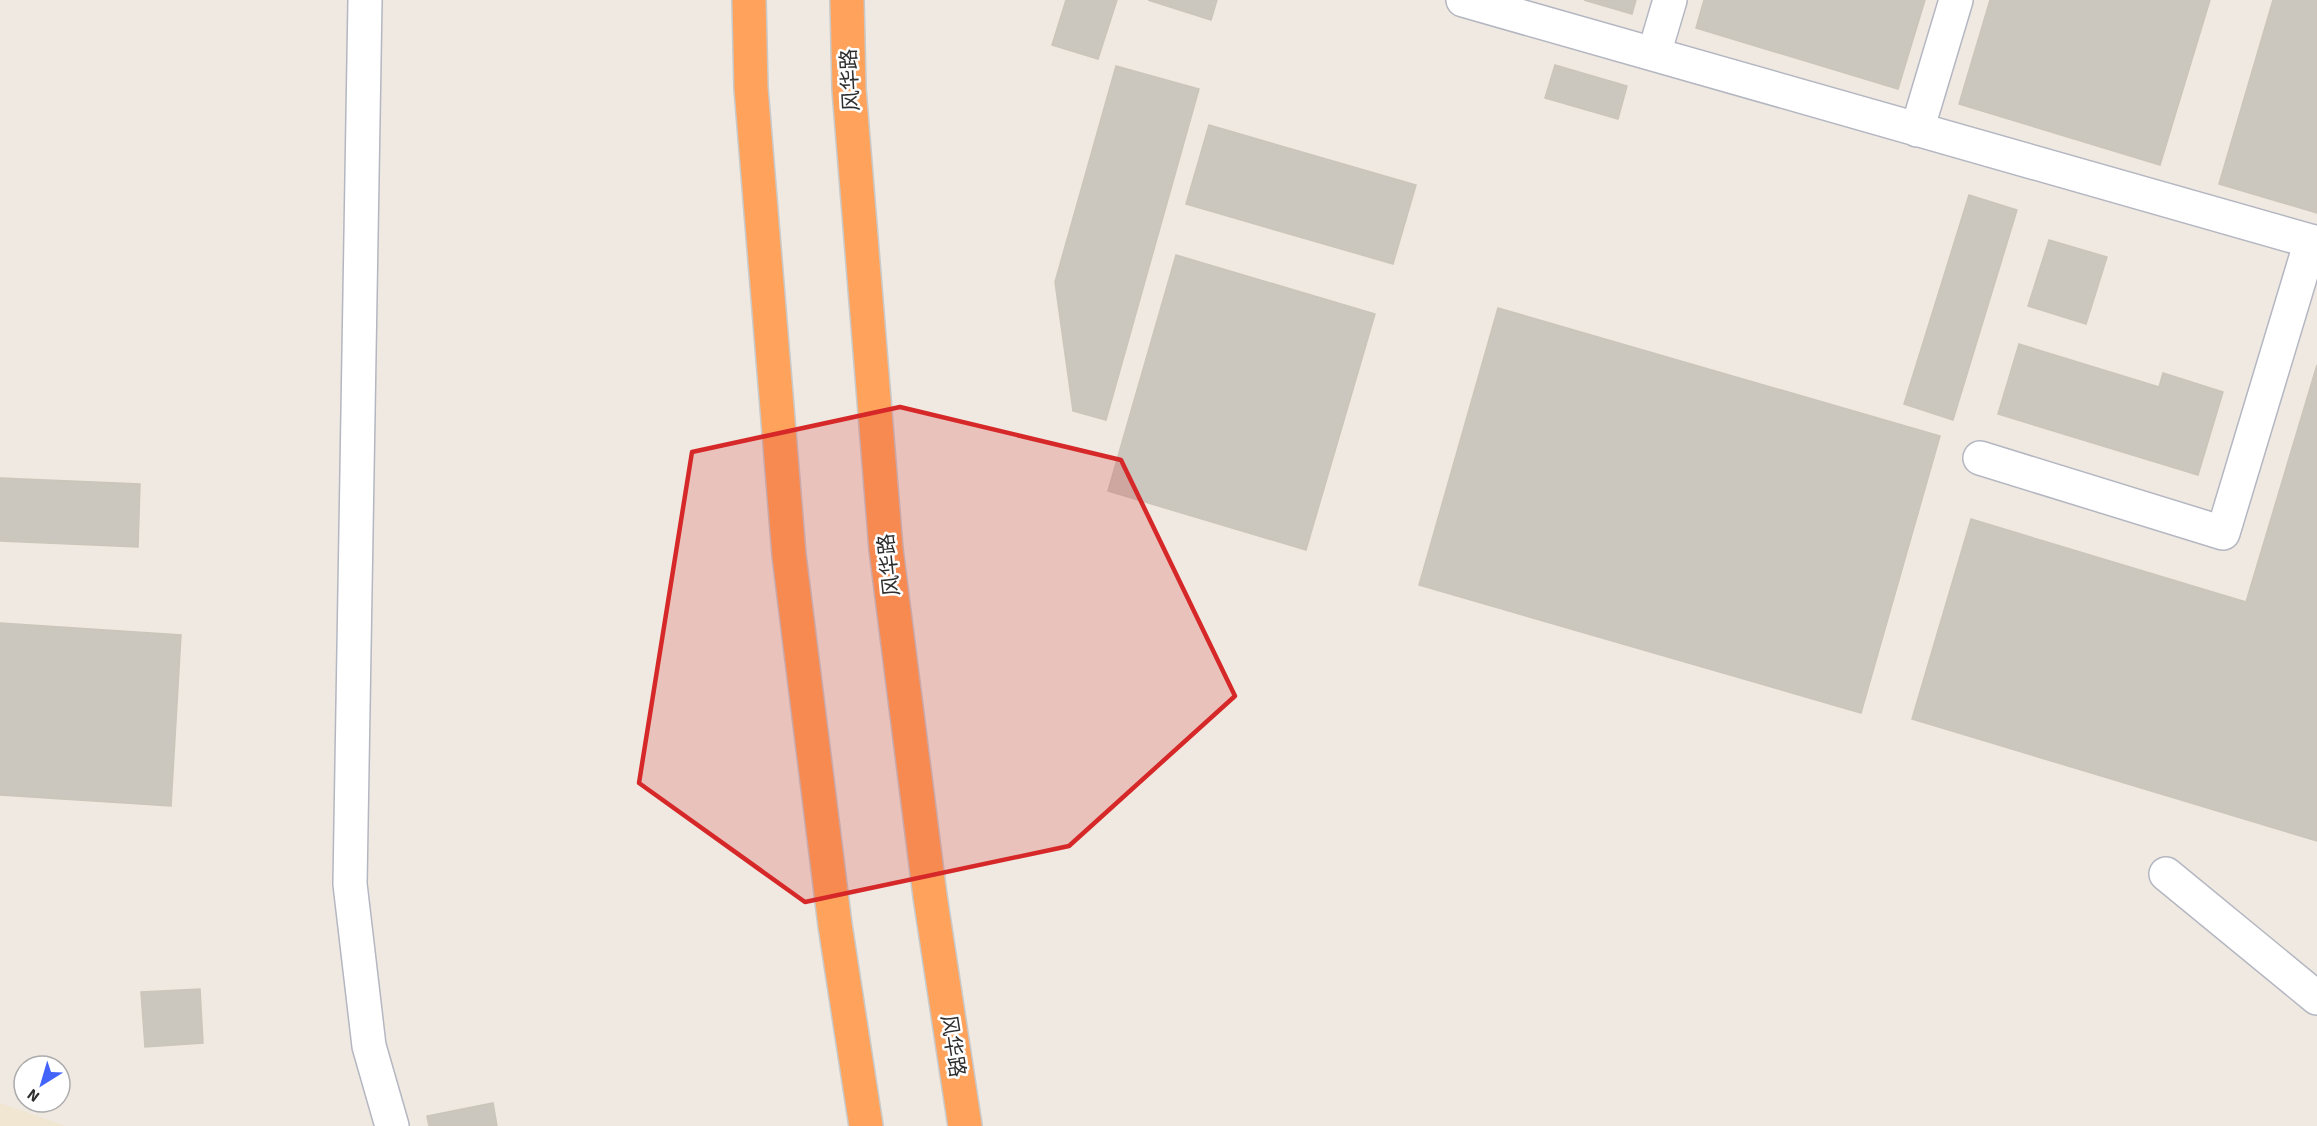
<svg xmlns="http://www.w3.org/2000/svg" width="2317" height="1126" viewBox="0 0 2317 1126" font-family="'Source Sans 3','Noto Sans SC',sans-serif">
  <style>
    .education { fill: #f0e6d1 }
    .building { fill: #cbc7bf; stroke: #cbc5ba; stroke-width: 1.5 }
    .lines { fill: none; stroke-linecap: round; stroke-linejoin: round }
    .minor-casing { stroke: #b4b7c1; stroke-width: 36 }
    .highway-casing { stroke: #c9c9c9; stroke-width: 36 }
    .minor { stroke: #fff; stroke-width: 33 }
    .highway { stroke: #ffa35c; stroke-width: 33 }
    .marked { fill: #d62828; fill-opacity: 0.2; stroke: #d62828; stroke-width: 4.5; stroke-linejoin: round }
    .labels { text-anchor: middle; stroke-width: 5; stroke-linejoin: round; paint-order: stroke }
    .street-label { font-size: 21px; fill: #2e2e2e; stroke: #fff }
  </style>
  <rect width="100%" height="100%" fill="#efe9e1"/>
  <path class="education" d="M0,1103L66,1126H0Z"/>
  <path class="building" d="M1066,0H1117L1098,59L1052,45Z
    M1148,0H1217L1211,20Z
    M1584,0H1636L1632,14Z
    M1704,0H1925L1898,89L1696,28Z
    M1990,0H2210L2160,165L1959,104Z
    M2273,0H2317V213L2219,184Z
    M1555,65L1627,86L1618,119L1545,98Z
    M1116,66L1199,89L1106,420L1073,411L1055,282Z
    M1209,125L1416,185L1393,264L1186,204Z
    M1969,195L2017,210L1953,420L1904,404Z
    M2049,240L2107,257L2086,324L2028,306Z
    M1176,255L1375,314L1306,550L1108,491Z
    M1498,308L1940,436L1861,713L1419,585Z
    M2019,344L2159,387L2163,373L2223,392L2198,475L1998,414Z
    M2317,365V841L1912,719L1971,519L2246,602Z
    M0,478L140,484L138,547L0,541Z
    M0,623L181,635L171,806L0,795Z
    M200,989L203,1043L145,1047L141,992Z
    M493,1103L497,1126H429L427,1116Z"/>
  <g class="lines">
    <defs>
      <path id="minor" d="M365,0L350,884L369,1046L392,1126
        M1463,0L2317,243
        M1654,54L1670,0
        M1917,130L1956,0
        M1980,458L2223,533L2311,241
        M2166,874L2317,998"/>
      <path id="highway" d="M749,0L751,88L789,555L835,925L866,1126
        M847,0L849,89L886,549L930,896L965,1126"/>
    </defs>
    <use href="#minor" class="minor-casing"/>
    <use href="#highway" class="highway-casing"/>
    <use href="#minor" class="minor"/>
    <use href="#highway" class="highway"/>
  </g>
  <path class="marked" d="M900,407L1121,460L1235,696L1069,846L805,902L639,783L692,452Z"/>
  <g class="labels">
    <g class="street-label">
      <text transform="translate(850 80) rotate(-93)" y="7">风华路</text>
      <text transform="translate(889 565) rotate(-96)" y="7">风华路</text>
      <text transform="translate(953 1046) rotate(81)" y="7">风华路</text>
    </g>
  </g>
  <g transform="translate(42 1084) rotate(217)"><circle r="28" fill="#ffffff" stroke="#ababab" stroke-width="1.5"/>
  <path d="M0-4.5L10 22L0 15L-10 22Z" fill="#4264fb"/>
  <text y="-9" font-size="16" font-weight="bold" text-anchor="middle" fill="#2e2e2e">N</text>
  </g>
</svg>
